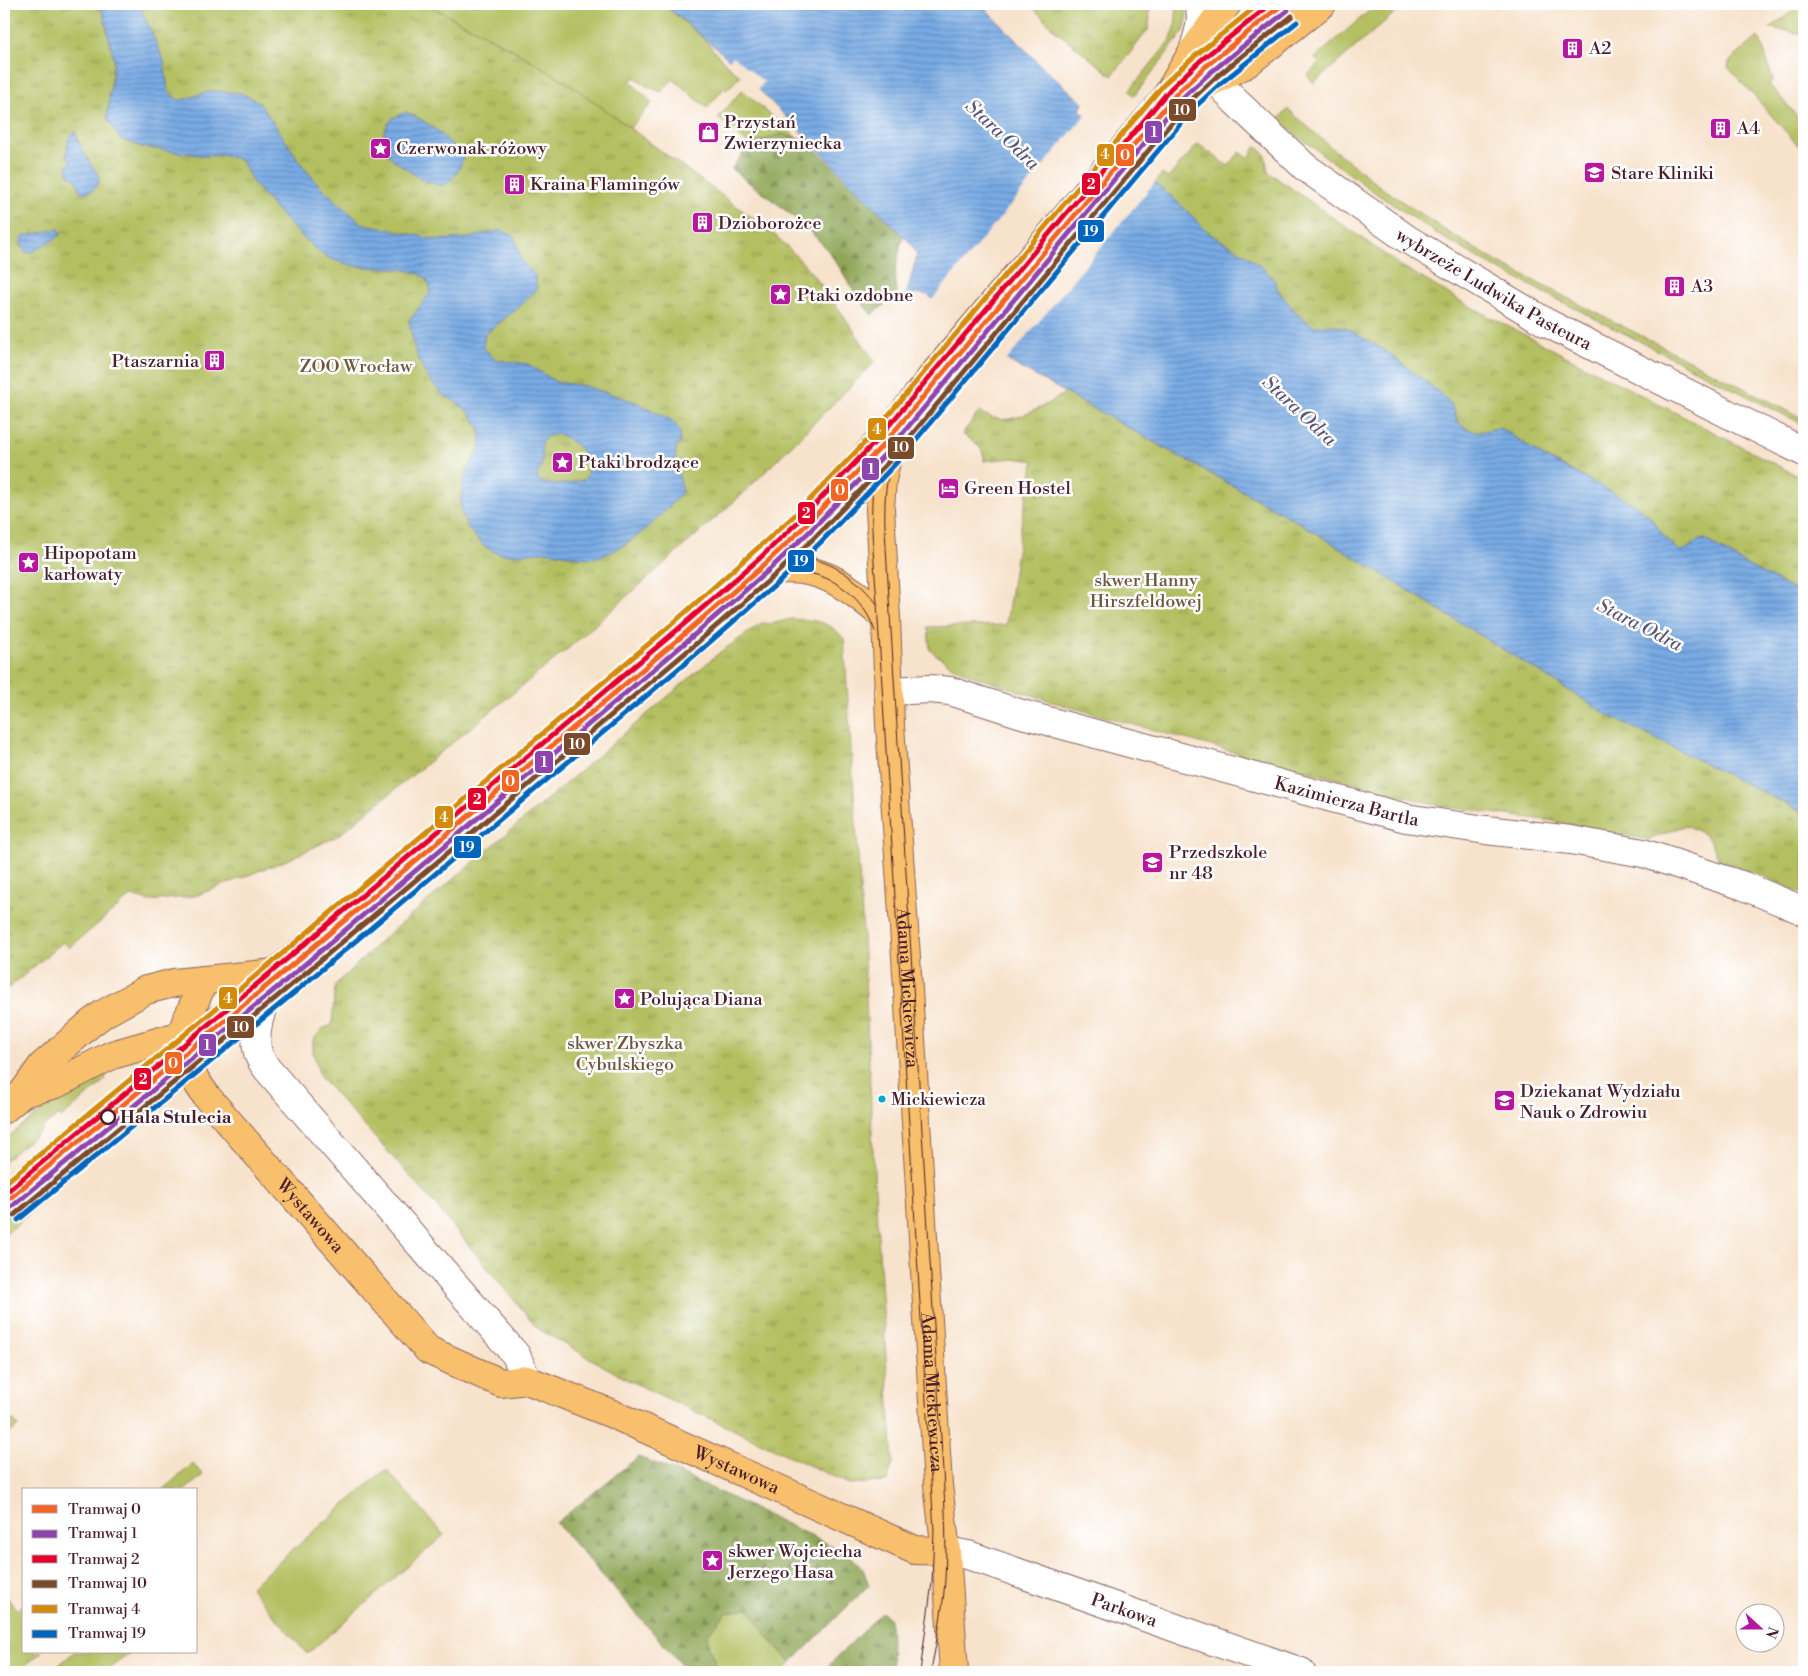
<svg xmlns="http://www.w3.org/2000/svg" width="1808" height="1676" viewBox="0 0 1808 1676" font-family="'Libre Bodoni',serif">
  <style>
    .grass { fill: #b3bf60; stroke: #7e6f46 }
    .forest { fill: url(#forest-firs); stroke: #6c6240 }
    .park { fill: url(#park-tufts); stroke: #7e6f46 }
    .water { fill: url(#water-rules); stroke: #616488; fill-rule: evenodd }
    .pier { fill: #f7e2cb }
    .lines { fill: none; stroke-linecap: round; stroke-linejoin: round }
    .minor-casing { stroke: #876363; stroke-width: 30 }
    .major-casing { stroke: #876363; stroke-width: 30 }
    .minor { stroke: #fff; stroke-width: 28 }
    .major { stroke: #f8bf6c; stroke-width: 28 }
    .tram { stroke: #4a1f2b; stroke-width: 1 }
    .tram-1-casing { stroke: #fff; stroke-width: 9 }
    .tram-2-casing { stroke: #fff; stroke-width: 9 }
    .tram-3-casing { stroke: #fff; stroke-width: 9 }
    .tram-4-casing { stroke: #fff; stroke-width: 9 }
    .tram-5-casing { stroke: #fff; stroke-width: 9 }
    .tram-6-casing { stroke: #fff; stroke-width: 9 }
    .tram-1 { stroke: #f26522; stroke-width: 5 }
    .tram-2 { stroke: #8e44ad; stroke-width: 5 }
    .tram-3 { stroke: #e4002b; stroke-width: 5 }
    .tram-4 { stroke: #7a4b2a; stroke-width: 5 }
    .tram-5 { stroke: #d48b09; stroke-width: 5 }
    .tram-6 { stroke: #0065bd; stroke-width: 5 }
    .bus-dot { fill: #00a9ce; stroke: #fff; stroke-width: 2 }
    .stop-dot { fill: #fff; stroke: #4a1f2b; stroke-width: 2.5 }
    .labels { text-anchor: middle; stroke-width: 5; stroke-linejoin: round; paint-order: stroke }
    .bus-label { font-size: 17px; fill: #4a1f2b; stroke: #fff; text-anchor: start }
    .poi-label { font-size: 18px; fill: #4a1f2b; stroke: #fff; text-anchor: start }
    .street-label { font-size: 18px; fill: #4a1f2b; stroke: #fff }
    .park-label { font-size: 18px; fill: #6f573e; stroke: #fff }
    .stop-label { font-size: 18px; font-weight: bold; fill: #4a1f2b; stroke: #fff; text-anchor: start }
    .water-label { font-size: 19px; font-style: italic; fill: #5c5775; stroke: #fff }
    .line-badge { stroke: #fff; stroke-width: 2 }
    .badge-label { font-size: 14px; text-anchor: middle; font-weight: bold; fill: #fff }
  </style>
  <defs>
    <pattern id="forest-firs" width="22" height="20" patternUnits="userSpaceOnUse" patternTransform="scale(1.25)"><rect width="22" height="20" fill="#8ea656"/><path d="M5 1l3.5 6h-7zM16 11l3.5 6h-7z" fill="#768747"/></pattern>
    <pattern id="park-tufts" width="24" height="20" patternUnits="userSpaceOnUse" patternTransform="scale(1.25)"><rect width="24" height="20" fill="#b3bf60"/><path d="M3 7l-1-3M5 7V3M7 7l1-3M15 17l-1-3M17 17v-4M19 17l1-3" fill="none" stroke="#949b4f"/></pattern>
    <pattern id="water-rules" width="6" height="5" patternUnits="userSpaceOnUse" patternTransform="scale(1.25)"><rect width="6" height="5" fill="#78aae4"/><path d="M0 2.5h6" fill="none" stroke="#648ab9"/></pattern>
  </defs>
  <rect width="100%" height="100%" fill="#fff"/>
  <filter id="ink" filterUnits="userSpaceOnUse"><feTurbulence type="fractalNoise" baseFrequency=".02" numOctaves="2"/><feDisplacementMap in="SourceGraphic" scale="10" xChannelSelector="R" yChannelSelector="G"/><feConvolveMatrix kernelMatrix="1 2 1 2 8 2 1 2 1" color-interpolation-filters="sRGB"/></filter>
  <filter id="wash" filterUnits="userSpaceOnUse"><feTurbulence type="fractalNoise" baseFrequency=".0096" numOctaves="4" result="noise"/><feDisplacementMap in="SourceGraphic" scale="20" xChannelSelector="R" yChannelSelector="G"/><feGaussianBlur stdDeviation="1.12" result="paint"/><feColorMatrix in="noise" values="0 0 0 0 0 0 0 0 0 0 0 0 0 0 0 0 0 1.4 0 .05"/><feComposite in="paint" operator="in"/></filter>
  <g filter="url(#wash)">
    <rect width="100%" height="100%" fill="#f7e2cb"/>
    <path class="grass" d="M426,4H663L703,38L726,64L740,76L727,90L724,88L707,108L673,79L661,92L645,85L635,77L630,81L652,103L630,128L571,85L512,49Z
      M1177,4H1185L1187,19L1184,31L1134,96L1129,91L1170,41L1175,29Z
      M1377,4H1405L1314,83L1307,76L1319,63L1315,58Z
      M1802,4H1804V39L1803,34L1770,28Z
      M1758,37L1761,41L1773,80L1769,84L1804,124V152L1728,67L1729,62Z
      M742,90L797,138L781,134L750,145L718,118Z
      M1288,109L1333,149L1382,188L1443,229L1497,262L1804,419V425L1496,268L1442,237L1377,194L1277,121Z
      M98,1075H104L106,1079L101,1084L61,1118L59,1115L41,1128L42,1130L4,1161V1140L44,1109Z
      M39,1191L46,1199L4,1236V1210L9,1206L13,1210Z
      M4,1417L14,1421L18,1426L4,1438Z
      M193,1464L203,1475L185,1490H162Z
      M386,1469L444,1535L307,1654L250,1587Z
      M4,1594L17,1610L24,1604V1652H42L17,1672H4V1625L9,1620L4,1614Z
      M748,1607L768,1637L791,1663L781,1672H720L709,1649L707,1635L726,1613Z
      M74,1652H130L106,1672H51Z"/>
    <path class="forest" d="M781,134L807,141L903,236C900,250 890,281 898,293L872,315C852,294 842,266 823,245C797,216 762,193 731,169L750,145Z
      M638,1457L671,1469L849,1554L863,1569L869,1585L791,1663L768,1637L748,1608L726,1613L707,1635L709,1649L720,1672H688L556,1523Z
      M882,1612L890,1619L892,1672H822Z"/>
    <path class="park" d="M4,4H426L512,49L571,85L765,227C812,265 841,312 875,362L746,491L571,646L339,835L287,860L195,896L149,901L131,896L69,948L63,942L4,992Z
      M1029,4H1148L1150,18L1148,30L1112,76L1057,32Z
      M1198,144L1228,166L1240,152L1249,158L1256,146L1265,154L1268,172L1400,265L1467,305L1804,479V595L1746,565L1704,539L1692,545L1684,551H1680L1587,478L1542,456L1504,430L1498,428L1480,433L1467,429L1458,422L1454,410L1427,382L1313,326C1299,315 1279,299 1275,281L1245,254L1210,234L1182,206L1155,183L1162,174L1168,178Z
      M1065,393L1300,523L1610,716L1804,813V895L1761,875L1719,860L1707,836L1686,825L1649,840L1552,821L1441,806L1222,749L1063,705L976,677L953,667L930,650L928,627L1006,625L1022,519L1034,461L1013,458L984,461C985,448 972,440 962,434L979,412C988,416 998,421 1009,419C1027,416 1050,403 1065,393Z
      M791,619C814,621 828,619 844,639L863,933L874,1174L893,1463L887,1482L849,1484L628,1380L537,1328L428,1196L320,1077L313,1052V1040L322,1029L332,1025L335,985L383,939L719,653L762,623L771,624Z"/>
    <path class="water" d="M93,4H139L164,61L168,91L175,98L180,100L186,99L211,91L241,93L259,102L305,169L322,188L361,223L438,240L469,238L501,230L514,236L522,262L535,275L537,288L518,308L485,334L483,347L496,360L528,364L556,382L585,386L636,402L673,421L680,432V444H677L675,461L683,491C661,516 635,543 604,555C587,562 569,554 552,552C524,550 500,565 477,539C472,533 465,525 463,517C459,503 461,486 467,472C473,457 484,450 480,431C477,419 463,406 453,400C450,398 445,398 443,395C419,371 415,354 409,321L430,293C434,264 382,269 364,267C353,266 337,262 327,257C313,251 263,197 254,184C249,176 245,168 241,160L223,155L206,156L142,147L120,139L107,118L114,60L103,12ZM557,434C575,439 595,460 585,479C574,483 549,488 539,481L537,476C539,471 542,466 542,461C543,445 536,438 557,434Z
      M664,4H981L1041,66L1083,103L1080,110L1155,183L1182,206L1210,234L1245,254L1266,271L1275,281L1276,286L1282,296L1299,315L1313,326L1331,325L1346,328L1386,351L1440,393L1451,404L1458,422L1467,429L1480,432L1498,428L1504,430L1542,456L1636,505L1651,518L1665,538L1680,551C1690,551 1694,540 1704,539L1746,565L1804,595V813L1610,716L1300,523L1010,362L928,295L915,293L909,300L905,299L917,255L911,244L730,60Z
      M406,112C434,125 444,135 463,158C460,168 455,178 446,184C434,191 393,162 386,152C380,141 384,124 395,117C398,115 402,114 406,112Z
      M75,131L80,146L99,177C99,186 93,192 84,193L80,191L76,179L69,175L67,166L71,161L67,157L68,140Z
      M58,229L60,230L61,235L32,252H25L22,247L21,239L24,236Z"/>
    <path class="pier" d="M733,56L764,82L757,91L728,62Z
      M1087,113L1156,181L1006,361L931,301Z"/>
  </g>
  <g filter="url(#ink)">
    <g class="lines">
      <defs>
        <g id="minor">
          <path d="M1193,51C1198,35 1204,20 1199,4"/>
          <path id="s1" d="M1216,80L1235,101L1305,167L1407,239L1547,323L1804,452"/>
          <path id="s2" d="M888,691L930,689L950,691L1022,714L1406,818L1486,830L1571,840L1643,853L1744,886L1804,911"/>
          <path d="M275,973C267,997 251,1028 258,1053C260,1059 264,1065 268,1070L516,1355L527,1380"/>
          <path id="s3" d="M946,1551L968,1555L1301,1672"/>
        </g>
        <g id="major">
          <path d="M1165,99L1195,90L1246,64L1322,4"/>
          <path id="s4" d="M893,429L882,480L880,509L886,618L890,725L906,957L938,1485L946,1551L954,1672"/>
          <path d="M751,573C815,561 838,578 886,618"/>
          <path id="s5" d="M204,980L180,1036L188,1069L207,1097L428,1350L501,1383L527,1380L610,1413L915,1550L946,1551"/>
          <path d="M23,1093L56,1084L112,1055L199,1030L221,1018L568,729L749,575L799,529L830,497L894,425L934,374L1165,99L1193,51L1227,4"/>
          <path d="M4,1109L23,1093L42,1066L91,1023L103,1014L146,990L174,983L275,973"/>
        </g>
      </defs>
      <use href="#minor" class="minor-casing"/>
      <use href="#major" class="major-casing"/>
      <use href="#minor" class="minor"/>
      <use href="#major" class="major"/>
      <path class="tram" d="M915,384C905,400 894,416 886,433C863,486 874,549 877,604L934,1531L932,1582L920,1672
        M931,386C908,421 886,460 885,503C884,523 886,544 887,565L943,1471C945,1508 947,1544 945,1580C943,1611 936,1642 931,1672
        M718,586C729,578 741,569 754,564C802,544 848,565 878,605
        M720,602C730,594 741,585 752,580C757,577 764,576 770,574C815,563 860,587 875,631"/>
      <defs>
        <path id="tram-1" d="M4,1203L280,975L681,637L765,564L805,526L882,446L1177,93L1205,67L1283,4"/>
        <path id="tram-2" d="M9,1209L285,981L686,642L770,569L810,531L888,451L1182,98L1210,73L1288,10"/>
        <path id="tram-3" d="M4,1194L275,969L676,631L760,558L800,520L876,441L1171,88L1200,61L1271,4"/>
        <path id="tram-4" d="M14,1215L290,986L691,648L775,575L815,537L894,456L1188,103L1215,78L1292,16"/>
        <path id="tram-5" d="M4,1184L271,963L671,625L795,515L871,436L1165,83L1196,55L1259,4"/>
        <path id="tram-6" d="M18,1220L295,992L696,654L780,581L821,542L899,460L1193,109L1220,84L1297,22"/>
      </defs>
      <use href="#tram-1" class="tram-1-casing"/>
      <use href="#tram-2" class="tram-2-casing"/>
      <use href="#tram-3" class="tram-3-casing"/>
      <use href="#tram-4" class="tram-4-casing"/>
      <use href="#tram-5" class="tram-5-casing"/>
      <use href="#tram-6" class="tram-6-casing"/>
      <use href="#tram-1" class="tram-1"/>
      <use href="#tram-2" class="tram-2"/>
      <use href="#tram-3" class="tram-3"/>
      <use href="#tram-4" class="tram-4"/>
      <use href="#tram-5" class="tram-5"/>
      <use href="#tram-6" class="tram-6"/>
    </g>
  </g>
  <defs>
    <symbol id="building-square" viewBox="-11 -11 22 22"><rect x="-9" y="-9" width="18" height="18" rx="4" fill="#b5179e" stroke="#fff"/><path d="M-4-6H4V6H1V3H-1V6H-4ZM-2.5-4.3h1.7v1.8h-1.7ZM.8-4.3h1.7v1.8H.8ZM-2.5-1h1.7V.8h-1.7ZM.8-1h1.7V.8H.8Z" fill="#fff"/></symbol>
    <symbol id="shop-square" viewBox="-11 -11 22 22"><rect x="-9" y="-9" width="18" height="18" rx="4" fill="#b5179e" stroke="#fff"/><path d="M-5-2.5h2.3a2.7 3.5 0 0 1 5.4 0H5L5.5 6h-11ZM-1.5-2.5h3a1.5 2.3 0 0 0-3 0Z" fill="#fff"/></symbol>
    <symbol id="sight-square" viewBox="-11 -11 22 22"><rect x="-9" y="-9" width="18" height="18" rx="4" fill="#b5179e" stroke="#fff"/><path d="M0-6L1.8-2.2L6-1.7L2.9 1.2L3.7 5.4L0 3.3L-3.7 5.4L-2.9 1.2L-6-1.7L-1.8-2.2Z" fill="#fff"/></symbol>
    <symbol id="university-square" viewBox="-11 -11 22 22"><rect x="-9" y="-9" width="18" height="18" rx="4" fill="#b5179e" stroke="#fff"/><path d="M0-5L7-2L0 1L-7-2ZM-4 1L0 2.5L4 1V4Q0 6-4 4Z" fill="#fff"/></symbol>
    <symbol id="hotel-square" viewBox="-11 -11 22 22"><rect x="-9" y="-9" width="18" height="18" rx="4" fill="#b5179e" stroke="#fff"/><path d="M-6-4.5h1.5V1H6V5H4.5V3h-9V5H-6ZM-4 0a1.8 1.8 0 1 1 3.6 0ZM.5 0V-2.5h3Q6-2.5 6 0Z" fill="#fff"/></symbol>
    <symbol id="school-square" viewBox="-11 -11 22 22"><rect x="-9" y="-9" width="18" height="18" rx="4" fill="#b5179e" stroke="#fff"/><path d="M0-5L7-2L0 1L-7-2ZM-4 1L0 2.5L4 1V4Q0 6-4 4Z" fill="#fff"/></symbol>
  </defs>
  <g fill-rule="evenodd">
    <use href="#building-square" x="1560" y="36" width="25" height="25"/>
    <use href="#building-square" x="1708" y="116" width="25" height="25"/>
    <use href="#shop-square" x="696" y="120" width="25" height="25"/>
    <use href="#sight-square" x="368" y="136" width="25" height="25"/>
    <use href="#university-square" x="1582" y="160" width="25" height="25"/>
    <use href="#building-square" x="502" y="172" width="25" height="25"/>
    <use href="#building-square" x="690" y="210" width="25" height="25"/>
    <use href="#building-square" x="1662" y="274" width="25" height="25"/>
    <use href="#sight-square" x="768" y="282" width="25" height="25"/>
    <use href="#building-square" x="202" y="348" width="25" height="25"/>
    <use href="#sight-square" x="550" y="450" width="25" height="25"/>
    <use href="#hotel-square" x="936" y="476" width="25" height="25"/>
    <use href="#sight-square" x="16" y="550" width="25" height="25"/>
    <use href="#school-square" x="1140" y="850" width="25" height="25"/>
    <use href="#sight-square" x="612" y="986" width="25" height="25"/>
    <use href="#university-square" x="1492" y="1088" width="25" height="25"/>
    <use href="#sight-square" x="700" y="1548" width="25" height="25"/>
  </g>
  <circle class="bus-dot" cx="882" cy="1099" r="4.5"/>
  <circle class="stop-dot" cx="108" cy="1117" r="7"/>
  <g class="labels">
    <g class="bus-label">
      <text x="891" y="1105">Mickiewicza</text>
    </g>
    <g class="poi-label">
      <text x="1589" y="54">A2</text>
      <text x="724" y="128">Przystań<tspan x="724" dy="21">Zwierzyniecka</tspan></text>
      <text x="1737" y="134">A4</text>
      <text x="396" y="154">Czerwonak różowy</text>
      <text x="1611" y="179">Stare Kliniki</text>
      <text x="530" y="190">Kraina Flamingów</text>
      <text x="718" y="229">Dzioborożce</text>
      <text x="1691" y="292">A3</text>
      <text x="797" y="301">Ptaki ozdobne</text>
      <text x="199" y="367" text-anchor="end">Ptaszarnia</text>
      <text x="578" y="468">Ptaki brodzące</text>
      <text x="964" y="494">Green Hostel</text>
      <text x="44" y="559">Hipopotam<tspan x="44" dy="21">karłowaty</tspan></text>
      <text x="1169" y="858">Przedszkole<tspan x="1169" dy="21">nr 48</tspan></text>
      <text x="640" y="1005">Polująca Diana</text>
      <text x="1520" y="1097">Dziekanat Wydziału<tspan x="1520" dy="21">Nauk o Zdrowiu</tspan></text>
      <text x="728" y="1557">skwer Wojciecha<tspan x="728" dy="21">Jerzego Hasa</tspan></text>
    </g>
    <g class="street-label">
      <text dy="6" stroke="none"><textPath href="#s1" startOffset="350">wybrzeże Ludwika Pasteura</textPath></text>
      <text dy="6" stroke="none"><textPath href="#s2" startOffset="474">Kazimierza Bartla</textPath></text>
      <text dy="6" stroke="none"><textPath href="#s4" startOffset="561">Adama Mickiewicza</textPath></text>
      <text dy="6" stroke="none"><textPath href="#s5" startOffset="286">Wystawowa</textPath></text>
      <text dy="6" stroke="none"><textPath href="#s4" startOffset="966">Adama Mickiewicza</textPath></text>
      <text dy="6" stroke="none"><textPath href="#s5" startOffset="799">Wystawowa</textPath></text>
      <text dy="6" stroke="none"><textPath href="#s3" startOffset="188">Parkowa</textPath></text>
    </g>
    <g class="park-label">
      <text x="356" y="372">ZOO Wrocław</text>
      <text x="1146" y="586">skwer Hanny<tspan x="1146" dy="21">Hirszfeldowej</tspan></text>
      <text x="625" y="1049">skwer Zbyszka<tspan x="625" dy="21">Cybulskiego</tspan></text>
    </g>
    <g class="stop-label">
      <text x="120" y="1123">Hala Stulecia</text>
    </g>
    <g class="water-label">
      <text transform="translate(1003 134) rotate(43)" y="7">Stara Odra</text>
      <text transform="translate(1300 410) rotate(43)" y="7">Stara Odra</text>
      <text transform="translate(1640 624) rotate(27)" y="7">Stara Odra</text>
    </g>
  </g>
  <g class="line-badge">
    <rect x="1168" y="98" width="29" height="24" rx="5" fill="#7a4b2a"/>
    <rect x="1144" y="120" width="19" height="24" rx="5" fill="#8e44ad"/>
    <rect x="1096" y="143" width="19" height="24" rx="5" fill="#d48b09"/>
    <rect x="1115" y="143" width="20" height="24" rx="5" fill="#f26522"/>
    <rect x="1081" y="172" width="20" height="24" rx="5" fill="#e4002b"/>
    <rect x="1077" y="219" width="28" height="24" rx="5" fill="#0065bd"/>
    <rect x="867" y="417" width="20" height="24" rx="5" fill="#d48b09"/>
    <rect x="887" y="436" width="28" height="24" rx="5" fill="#7a4b2a"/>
    <rect x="861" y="457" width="19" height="24" rx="5" fill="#8e44ad"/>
    <rect x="830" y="478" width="19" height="24" rx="5" fill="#f26522"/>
    <rect x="797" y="501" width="19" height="24" rx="5" fill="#e4002b"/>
    <rect x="787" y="549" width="28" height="24" rx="5" fill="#0065bd"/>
    <rect x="563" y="732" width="28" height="24" rx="5" fill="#7a4b2a"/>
    <rect x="534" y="750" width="20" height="24" rx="5" fill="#8e44ad"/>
    <rect x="501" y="769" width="19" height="24" rx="5" fill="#f26522"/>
    <rect x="467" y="787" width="20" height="24" rx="5" fill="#e4002b"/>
    <rect x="434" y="805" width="20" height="24" rx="5" fill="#d48b09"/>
    <rect x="453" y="835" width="29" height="24" rx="5" fill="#0065bd"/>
    <rect x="218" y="986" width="20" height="24" rx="5" fill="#d48b09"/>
    <rect x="226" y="1015" width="29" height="24" rx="5" fill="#7a4b2a"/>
    <rect x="198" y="1033" width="19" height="24" rx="5" fill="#8e44ad"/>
    <rect x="164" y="1051" width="19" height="24" rx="5" fill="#f26522"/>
    <rect x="133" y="1067" width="19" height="24" rx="5" fill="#e4002b"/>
  </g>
  <g class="badge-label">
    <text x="1182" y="115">10</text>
    <text x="1154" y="137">1</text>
    <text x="1105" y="159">4</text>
    <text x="1125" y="160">0</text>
    <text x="1091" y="189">2</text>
    <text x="1091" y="236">19</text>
    <text x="877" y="434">4</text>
    <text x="901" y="452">10</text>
    <text x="871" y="474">1</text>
    <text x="840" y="495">0</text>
    <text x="806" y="518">2</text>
    <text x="801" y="566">19</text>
    <text x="577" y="749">10</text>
    <text x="544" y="767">1</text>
    <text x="510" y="786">0</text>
    <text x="477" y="804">2</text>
    <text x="444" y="822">4</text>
    <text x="467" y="852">19</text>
    <text x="228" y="1003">4</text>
    <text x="241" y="1032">10</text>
    <text x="207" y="1050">1</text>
    <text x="173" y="1068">0</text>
    <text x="143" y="1084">2</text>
  </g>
  <rect width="1808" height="1676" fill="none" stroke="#fff" stroke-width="20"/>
  <rect x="22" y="1488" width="175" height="165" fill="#ffffff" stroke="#b7a5aa"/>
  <rect x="32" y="1505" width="25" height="8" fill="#f26522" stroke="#b7a5aa"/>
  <text x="68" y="1514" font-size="15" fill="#4a1f2b">Tramwaj 0</text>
  <rect x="32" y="1530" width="25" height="8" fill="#8e44ad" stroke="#b7a5aa"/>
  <text x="68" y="1538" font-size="15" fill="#4a1f2b">Tramwaj 1</text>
  <rect x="32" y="1555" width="25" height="8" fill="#e4002b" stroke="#b7a5aa"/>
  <text x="68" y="1564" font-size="15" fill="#4a1f2b">Tramwaj 2</text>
  <rect x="32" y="1580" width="25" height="8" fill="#7a4b2a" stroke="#b7a5aa"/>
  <text x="68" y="1588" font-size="15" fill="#4a1f2b">Tramwaj 10</text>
  <rect x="32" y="1605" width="25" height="8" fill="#d48b09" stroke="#b7a5aa"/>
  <text x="68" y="1614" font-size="15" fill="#4a1f2b">Tramwaj 4</text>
  <rect x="32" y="1630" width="25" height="8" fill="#0065bd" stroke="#b7a5aa"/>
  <text x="68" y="1638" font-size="15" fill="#4a1f2b">Tramwaj 19</text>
  <g transform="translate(1760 1628) rotate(111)"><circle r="24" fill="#ffffff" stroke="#b7a5aa"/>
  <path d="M0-4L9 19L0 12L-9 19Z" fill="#b5179e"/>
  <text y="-8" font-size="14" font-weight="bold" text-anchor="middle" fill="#4a1f2b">N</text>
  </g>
</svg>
